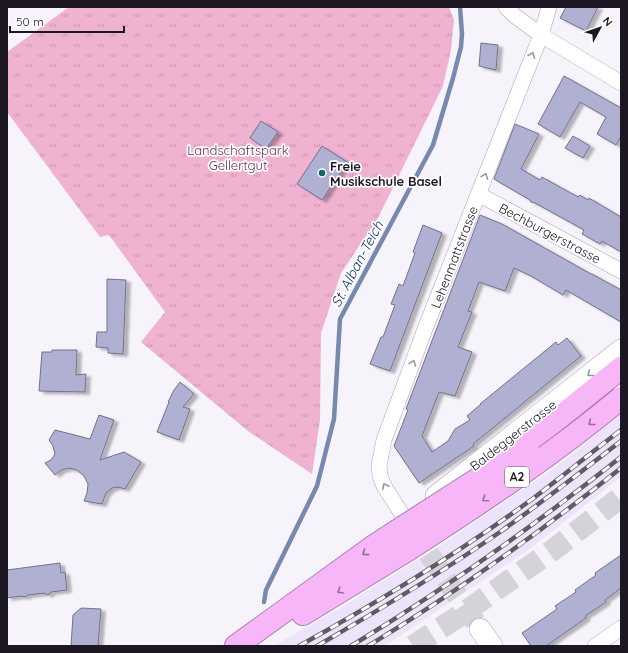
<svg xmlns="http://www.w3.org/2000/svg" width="628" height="653" viewBox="0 0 628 653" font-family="Quicksand,sans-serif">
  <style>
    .built { fill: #ede3fb }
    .grass { fill: url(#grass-tufts) }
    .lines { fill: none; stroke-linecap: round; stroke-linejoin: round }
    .stream { stroke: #7689b1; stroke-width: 4.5 }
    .building { fill: #b0b1d2; stroke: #70718f; filter: url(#shadow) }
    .secondary-tunnel { stroke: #d5d2da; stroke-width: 21; stroke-dasharray: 21 10; stroke-linecap: butt }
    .highway-tunnel { stroke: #d5d2da; stroke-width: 22; stroke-dasharray: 22 11; stroke-linecap: butt }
    .street-casing { stroke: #afa2c0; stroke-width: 16 }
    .secondary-casing { stroke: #afa2c0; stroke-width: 22 }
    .highway-casing { stroke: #aa7eac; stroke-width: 24 }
    .street { stroke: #fff; stroke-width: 15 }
    .secondary { stroke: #fff; stroke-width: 21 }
    .highway { stroke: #f7b6f7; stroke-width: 22 }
    .rail-casing { stroke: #605c66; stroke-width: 4.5 }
    .rail { stroke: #fff; stroke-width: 3; stroke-dasharray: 9; stroke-linecap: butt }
    .highway-bridge-casing { stroke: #aa7eac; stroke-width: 24; stroke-linecap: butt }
    .highway-bridge { stroke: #f7b6f7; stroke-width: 22 }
    .oneway { stroke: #99979c }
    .oneway2 { stroke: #946e97 }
    .poi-dot { fill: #176667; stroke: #fff; stroke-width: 1.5 }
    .labels { text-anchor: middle; stroke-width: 3.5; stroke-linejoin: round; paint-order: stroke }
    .shield { fill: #fff; stroke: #605d64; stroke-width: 1 }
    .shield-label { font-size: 12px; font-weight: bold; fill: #1c1722 }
    .park-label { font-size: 13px; fill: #722b53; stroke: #fff }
    .poi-label { font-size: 13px; font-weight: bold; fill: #1c1722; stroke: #fff; text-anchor: start }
    .street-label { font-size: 13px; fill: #1c1722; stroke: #fff }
    .water-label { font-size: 14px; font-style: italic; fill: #12336f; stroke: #fff }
  </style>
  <defs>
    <pattern id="grass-tufts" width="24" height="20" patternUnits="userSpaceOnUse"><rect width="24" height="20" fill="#efb2d0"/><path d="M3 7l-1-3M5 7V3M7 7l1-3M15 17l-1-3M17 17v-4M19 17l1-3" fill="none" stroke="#cc98b2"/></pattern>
    <filter id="shadow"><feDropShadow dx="4.5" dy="2.5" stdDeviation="1" flood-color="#0004"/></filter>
  </defs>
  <rect width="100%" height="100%" fill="#f6f3fa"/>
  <path class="built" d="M621,414V477L531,548L385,646H274L342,607L440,546L560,464Z"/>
  <path class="grass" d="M69,7H449L454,20L451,50L443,86L378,218L341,273L321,333L320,420L312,474L248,431L141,342L165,312L109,235L100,237L7,112V52Z"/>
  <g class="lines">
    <path class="stream" d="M264,602L266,590L317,486L334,419L340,319L433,145L453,78L461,47L462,34L460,7"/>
  </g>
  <path class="building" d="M566,7H598L586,31L560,18Z
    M481,43L498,45L496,70L479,66Z
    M564,76L621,108V136L616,145L597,134L606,117L580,102L560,137L538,124Z
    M261,121L278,132L266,149L250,138Z
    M515,124L539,134L521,169L540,180L542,177L578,197L580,195L588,200L589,198L621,217V252L602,241L600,244L582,234L584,230L535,203L531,202L530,200L494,179Z
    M573,136L590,146L583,158L565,148Z
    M322,146L347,162L322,200L297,184Z
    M480,215L502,224L591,274H592L621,290V322L566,290L563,295L531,276L514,268L505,291L479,282L468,311L472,312L458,347L472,352L455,396L439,392L422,436L432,452L448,441L455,429L470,420L467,416L481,404H480L556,342L558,345L567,338L581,356L473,444L474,446L468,450L419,483L394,446L408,410L406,409Z
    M423,225L442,233L390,371L370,364L381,337H383L395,305L391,304L399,284L403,286L415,253L413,252Z
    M107,279L126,280L123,354L108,353V348L96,347L97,332H107Z
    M52,350H77L76,375L86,374L85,392L39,391L42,352H52Z
    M180,382L194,394L183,407L190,409L179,440L157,432L169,402H168L174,390Z
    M99,415L114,420L100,460L124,452L141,462L125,489L118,487L112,488L106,493L102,504L84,501L87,493L88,484L84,476L77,470L69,468L61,470L55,475L45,463L51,460L55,454L53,446L49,440L55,430L90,439Z
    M621,555V588L605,600L606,602L585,616L586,618L546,646H531L522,633L557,609L555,606L576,592L575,590L596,575L595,573Z
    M60,563L61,573L65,572L67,590L51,592L48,595L44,593L28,595L25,597L21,596L7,598V570Z
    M81,608L101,609L98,646H71L73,615Z"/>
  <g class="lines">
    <path class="secondary-tunnel" d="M411,528L480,629"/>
    <path class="highway-tunnel" d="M413,646L459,616L557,547L621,497"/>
    <defs>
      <path id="street" d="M506,7L515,16L541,35L621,83
        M478,194L621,271
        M405,519L384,486L380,476L379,466L384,440L425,329L541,35L549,7
        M595,646L621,628"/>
      <path id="secondary" d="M436,496L621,350
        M480,629L492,646"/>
      <path id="highway" d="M529,442L621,368
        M303,614L409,549
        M236,646L374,546L397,531"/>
    </defs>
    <use href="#street" class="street-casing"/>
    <use href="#secondary" class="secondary-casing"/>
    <use href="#highway" class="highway-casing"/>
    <use href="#street" class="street"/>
    <use href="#secondary" class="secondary"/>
    <use href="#highway" class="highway"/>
    <defs>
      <path id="rail" d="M299,646C380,601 460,552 535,497C564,475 592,452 621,430
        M317,646C379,610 441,573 500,532C541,503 581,472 621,441
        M351,646C445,589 535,525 621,457
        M368,646C456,593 540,532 621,468"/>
    </defs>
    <use href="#rail" class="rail-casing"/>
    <use href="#rail" class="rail"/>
    <defs>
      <path id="highway-bridge" d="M397,531L484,475L529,442
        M409,549C482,502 554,454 621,398"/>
    </defs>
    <use href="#highway-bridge" class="highway-bridge-casing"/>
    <use href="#highway-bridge" class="highway-bridge"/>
  </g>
  <defs><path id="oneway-chevron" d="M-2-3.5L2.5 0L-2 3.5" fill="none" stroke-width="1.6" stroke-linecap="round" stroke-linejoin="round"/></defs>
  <g class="oneway">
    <use href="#oneway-chevron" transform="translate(532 55) rotate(-68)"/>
    <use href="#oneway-chevron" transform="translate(485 176) rotate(-69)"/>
    <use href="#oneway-chevron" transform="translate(413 363) rotate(-70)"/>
    <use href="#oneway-chevron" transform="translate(590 374) rotate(142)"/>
    <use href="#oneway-chevron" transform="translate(385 486) rotate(-116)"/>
  </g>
  <g class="oneway2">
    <use href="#oneway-chevron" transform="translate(591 423) rotate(141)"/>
    <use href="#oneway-chevron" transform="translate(485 499) rotate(145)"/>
    <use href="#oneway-chevron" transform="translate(365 553) rotate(144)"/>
    <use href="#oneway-chevron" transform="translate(340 591) rotate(149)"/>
  </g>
  <circle class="poi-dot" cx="322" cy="173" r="4"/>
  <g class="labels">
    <rect class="shield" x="505" y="467" width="24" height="20" rx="3"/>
    <g class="shield-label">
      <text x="517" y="481">A2</text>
    </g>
    <g class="park-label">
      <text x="238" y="155">Landschaftspark<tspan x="238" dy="15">Gellertgut</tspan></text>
    </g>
    <g class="poi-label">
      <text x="330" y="171">Freie<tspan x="330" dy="15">Musikschule Basel</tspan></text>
    </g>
    <g class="street-label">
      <text transform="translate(550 233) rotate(28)" y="5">Bechburgerstrasse</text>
      <text transform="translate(454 257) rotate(-69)" y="5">Lehenmattstrasse</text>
      <text transform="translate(513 435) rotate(-38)" y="5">Baldeggerstrasse</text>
    </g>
    <g class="water-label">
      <text transform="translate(357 264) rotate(-62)" y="5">St. Alban-Teich</text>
    </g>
  </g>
  <rect width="628" height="653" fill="none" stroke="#1c1722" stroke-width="16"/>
  <g transform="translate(600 28) rotate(50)" stroke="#ffffff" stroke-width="3" paint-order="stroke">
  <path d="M0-3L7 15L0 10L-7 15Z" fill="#1c1722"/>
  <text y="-6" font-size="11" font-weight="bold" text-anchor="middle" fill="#1c1722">N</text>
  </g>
  <path d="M10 26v6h114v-6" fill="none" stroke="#1c1722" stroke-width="2"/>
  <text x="16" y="26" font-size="12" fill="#1c1722" stroke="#ffffff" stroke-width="3" paint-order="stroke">50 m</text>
</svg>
